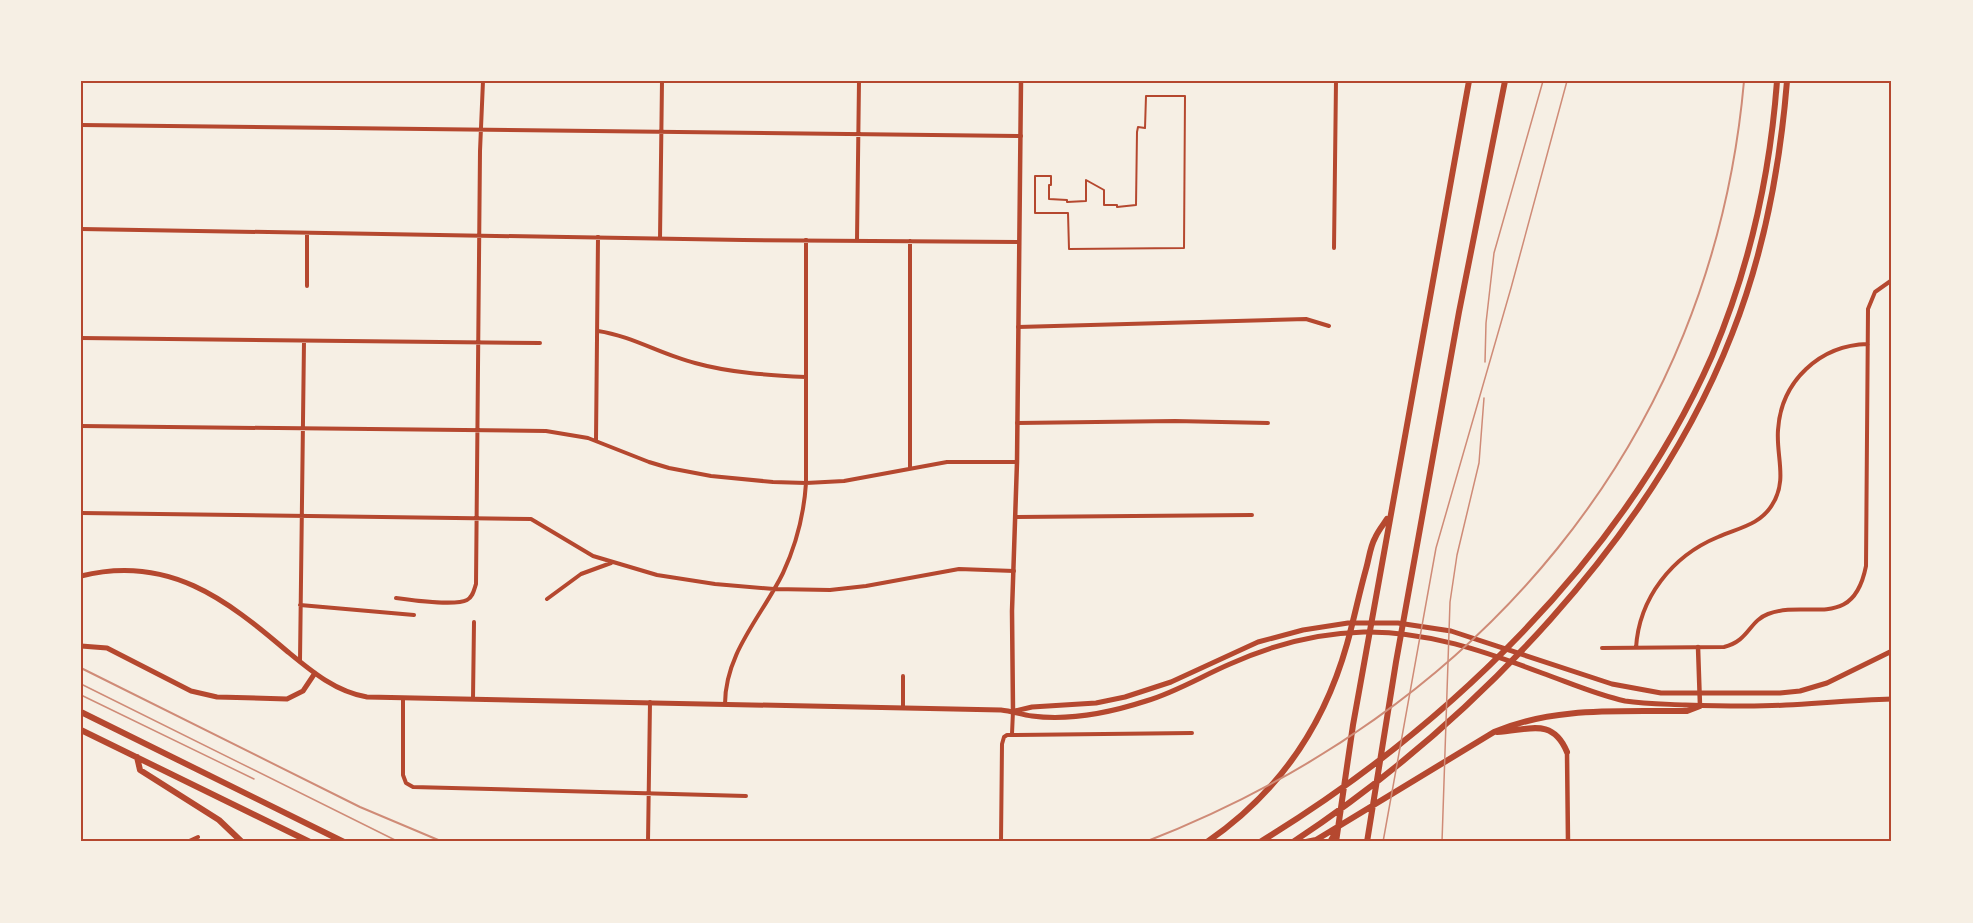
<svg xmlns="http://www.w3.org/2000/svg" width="1973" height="923" viewBox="0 0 1973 923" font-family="'Public Sans',sans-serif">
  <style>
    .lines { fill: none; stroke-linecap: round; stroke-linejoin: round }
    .pedestrian { stroke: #b5482f; stroke-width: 2 }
    .minor { stroke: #b5482f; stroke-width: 4 }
    .tertiary { stroke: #b5482f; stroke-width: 4.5 }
    .primary { stroke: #b5482f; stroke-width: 5 }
    .motorway { stroke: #b5482f; stroke-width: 6 }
    .tram { stroke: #cf8b77; stroke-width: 1.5 }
    .rail { stroke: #cf8b77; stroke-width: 2 }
    .neatline { fill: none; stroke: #b5482f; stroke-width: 2 }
  </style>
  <rect width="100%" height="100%" fill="#f6efe4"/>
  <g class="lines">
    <path class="pedestrian" d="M1146,96H1185L1184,248L1069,249L1068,213H1035V176H1051V185H1049V199L1067,200V202L1086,201V180L1104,190V205H1117V207L1136,205L1137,132L1138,127L1145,128Z"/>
    <path class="minor" d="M81,125L1021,136
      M81,229L743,240L1019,242
      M660,239L662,81
      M857,240L859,81
      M1334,248L1336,81
      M307,286V233
      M1018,327L1306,319L1329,326
      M598,331C632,336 662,355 695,363C731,373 768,375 806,377
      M81,338L540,343
      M1017,423L1175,421L1268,423
      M81,426L546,431L588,438L649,462L669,468L711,476L773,482L806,483L844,481L947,462H1017
      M596,441L598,237
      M910,467V241
      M81,513L531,519L593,556L657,575L715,584L774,589L830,590L866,586L959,569L1014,571
      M1015,517L1252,515
      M396,598C410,600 456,606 467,600C473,597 474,590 476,584L480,151L483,81
      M547,599L581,574L611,563
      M300,605L414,615
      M1602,648L1724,647C1749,641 1749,621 1768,614C1808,599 1853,632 1866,566L1868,309L1875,292L1892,280
      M1636,648C1639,598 1672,556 1718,537C1738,528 1760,525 1772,505C1788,480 1776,457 1778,430C1781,381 1820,345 1868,344
      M300,661L304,341
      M403,698V775L406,783L413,787L746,796
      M473,699L474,622
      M725,704C725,653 762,616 783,573C796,545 804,514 806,483V240
      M903,708V676
      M1012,734L1013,711
      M187,842L198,837
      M648,842L650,702
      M1001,842L1002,744L1004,737L1007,735L1192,733"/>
    <path class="tertiary" d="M1698,647L1700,706
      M1013,711L1012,611L1017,462L1021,81
      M1567,752L1568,842"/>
    <path class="primary" d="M81,576C168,554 226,599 288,652C311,671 336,692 367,697L1001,710C1012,711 1022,715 1032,716C1069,721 1112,712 1146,701C1176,692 1202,676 1230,664C1272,645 1318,633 1364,632C1427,631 1484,651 1542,673C1570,683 1597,695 1625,701C1645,704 1665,704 1685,705C1718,706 1753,707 1786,705C1822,703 1857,700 1892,699
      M81,646L107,648L191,691L217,697L287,699L303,691L315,673
      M1015,711L1032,707L1096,703L1125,697L1171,682L1258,642L1303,630L1348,623H1398L1451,631L1612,684L1661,693H1780L1800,691L1827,683L1892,651"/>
    <path class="motorway" d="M81,712L344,842
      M81,730L310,842
      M1497,732C1527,731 1552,716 1567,752
      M137,757L140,770L219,820L242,842
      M1207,842C1277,794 1324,726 1347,644C1354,619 1359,594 1366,569C1369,559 1370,547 1375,538C1378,531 1383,525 1387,519
      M1260,842C1447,728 1623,558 1712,356C1749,269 1770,175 1777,81
      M1293,842C1473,723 1653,537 1732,334C1764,253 1780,168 1787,81
      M1306,842L1316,840L1494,732C1555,706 1622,712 1687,711L1700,706
      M1330,842L1337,830
      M1336,842L1353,725L1469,81
      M1367,842L1396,662L1459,312L1505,81"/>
    <path class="tram" d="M1485,362L1486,323L1494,253L1543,81
      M81,684L399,842
      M81,695L254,779
      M1383,842L1436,548L1511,288L1567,81
      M1442,842L1450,602L1457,555L1479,463L1484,398"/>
    <path class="rail" d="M81,668L360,807L443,842
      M1145,842C1478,713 1712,442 1744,81"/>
  </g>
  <rect width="1973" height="923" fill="none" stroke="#f6efe4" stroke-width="165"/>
  <rect x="82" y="82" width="1808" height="758" class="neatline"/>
</svg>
